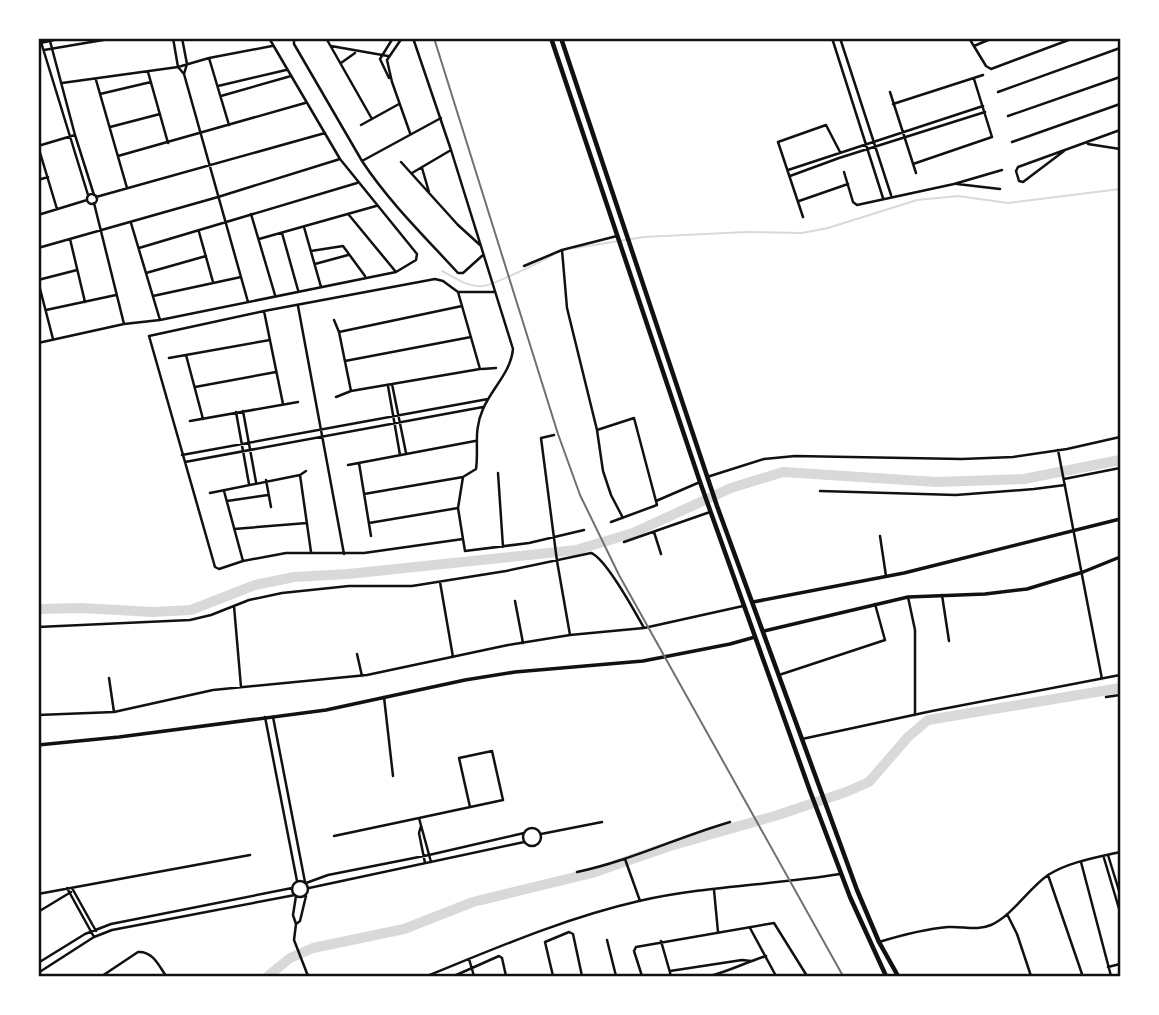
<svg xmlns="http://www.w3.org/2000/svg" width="1159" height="1015" viewBox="0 0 1159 1015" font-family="Mulish,sans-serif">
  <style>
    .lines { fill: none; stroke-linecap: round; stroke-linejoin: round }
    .stream { stroke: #d9d9d9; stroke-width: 2 }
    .river { stroke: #d9d9d9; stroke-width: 10 }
    .minor { stroke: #111; stroke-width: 2.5 }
    .tertiary { stroke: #111; stroke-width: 3.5 }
    .trunk { stroke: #111; stroke-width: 4.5 }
    .rail { stroke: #707070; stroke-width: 2 }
    .neatline { fill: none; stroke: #111; stroke-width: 2.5 }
  </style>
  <rect width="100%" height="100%" fill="#fff"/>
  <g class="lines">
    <path class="stream" d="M575,248L644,237L746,232L802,233L828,228L917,200L958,196L1008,203L1120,189
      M442,271C454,277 469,288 483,286C493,285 543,261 553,255"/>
    <path class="river" d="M38,609L81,608L153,612L191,610L255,585L294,577L348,574L576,550L633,533L731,488L783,472L937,482L1024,479L1120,460
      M268,976L290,958L313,948L404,929L473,902L592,873L670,846L778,815L846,792L869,782L908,737L928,720L1120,688"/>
    <path class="minor" d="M173,38L178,67L184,74L248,302
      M182,38L187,64L184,74
      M294,38V44L362,161C389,202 425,237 458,273H463L483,255
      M326,38L372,119
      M402,38L387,60L392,82L410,133
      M413,38L451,150L513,349C511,372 492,388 483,409C473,431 479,448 476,469L463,477L458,508L463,539L364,553H286L243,561L219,569L215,567L149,336L264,311L435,279L443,281L458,292H494
      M832,38L883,198
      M840,38L891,195
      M969,38L986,66L991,69L1074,38
      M50,41L75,135L94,195
      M41,42L88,195
      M331,46L388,56
      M974,46L993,38
      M44,50L115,38
      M209,58L229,125
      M341,63L355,53
      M148,72L168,143
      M389,78L380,59L393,38
      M96,80L127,188
      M62,83L178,67L209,58L272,46
      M218,86L286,70
      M890,92L916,173
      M998,92L1120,48
      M100,94L151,82
      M221,96L291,76
      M893,104L983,75
      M1008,116L1120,77
      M361,125L399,104
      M110,127L160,114
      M1012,142L1120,104
      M1088,144L1120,149
      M38,146L57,209
      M38,146L75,135
      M1064,151L1023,182L1019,181L1016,171L1018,167L1120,130
      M118,156L305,103
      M362,161L441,118
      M401,162L458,225L480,245
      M913,164L992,137L974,79
      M422,168L429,192
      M788,170L983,106
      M844,172L853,202L857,205L954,184L1002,170
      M412,173L451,150
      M790,176L839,158L985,112
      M38,180L48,177
      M957,184L1000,189
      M87 199a5 5 0 1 1 10 0a5 5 0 1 1-10 0Z
      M96,197L325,133
      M799,201L848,184
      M94,203L124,324
      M251,214L275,295
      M38,215L87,200
      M349,215L396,272
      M803,217L778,142L826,125L840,152
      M131,223L160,320
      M304,227L321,287
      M199,232L213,282
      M282,233L298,290
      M70,239L85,302
      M259,239L376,206
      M38,248L218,197L340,159
      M139,248L357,183
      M562,250L567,308L597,430L603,471L611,495L623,518
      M311,251L343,246L365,276
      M315,264L348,255
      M524,266L562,250L617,236
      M146,273L206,256
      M38,280L77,270
      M38,281L53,339
      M153,296L241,277
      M298,306L344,554
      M46,310L116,295
      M264,311L283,404
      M334,320L339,332L351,391
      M339,332L462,306
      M38,343L124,324L160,320L396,272L416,260L417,254L340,159L269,38
      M186,355L203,419
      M169,358L270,340
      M345,361L471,337
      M482,369L496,368
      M392,384L406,453
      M388,386L400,455
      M195,387L276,372
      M336,397L351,391L480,369L458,292
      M243,411L256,482
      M236,412L249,484
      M190,421L298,402
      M597,430L634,418L657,505L611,522
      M554,435L541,438L557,561L570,635
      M1058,450L1102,679
      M182,455L488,399
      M185,462L483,407
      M359,463L371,536
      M348,465L475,441
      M498,473L503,547
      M300,475L311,552
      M707,477L764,459L795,456L962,459L1013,457L1067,449L1120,437
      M1064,479L1120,468
      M266,480L271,507
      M224,491L243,561
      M820,491L956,495L1034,489L1065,485
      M210,493L300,475L306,471
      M364,494L463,477
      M227,501L268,495
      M656,501L700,482
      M369,523L458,508
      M234,529L307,523
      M654,532L661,554
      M880,536L886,576
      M463,539L465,551L529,543L584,530
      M624,542L710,512
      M440,582L453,657
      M942,595L949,641
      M908,597L915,630V715
      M515,601L523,643
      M234,606L241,687
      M38,627L190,620L211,615L249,600L282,593L349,586H412L506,571L591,553C606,558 635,612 644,628
      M357,654L362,676
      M779,675L885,640L875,604
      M109,678L114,712
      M384,697L393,776
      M1106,697L1120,695
      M38,715L114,712L213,690L367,675L508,645L570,635L644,628L743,606
      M265,717L297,881
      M273,717L305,882
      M802,739L932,711L1120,675
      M419,818L503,800L492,751L459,758L470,807
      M421,826L419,833L425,863
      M523 837a9 9 0 1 1 18 0a9 9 0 1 1-18 0Z
      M541,834L602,822
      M334,836L419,818L431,862
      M1108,855L1120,894
      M1104,858L1120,912
      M625,859L640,901
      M1081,862L1111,976
      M577,872C630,861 678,837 730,822
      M1048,875L1082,974L1079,976
      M292 889a8 8 0 1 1 16 0a8 8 0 1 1-16 0Z
      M306,883L328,875L429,855L524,833
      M67,888L94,937
      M72,888L96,931
      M309,888L524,842
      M714,890L718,932
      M38,894L250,855
      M296,896L293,915L296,924L294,940L308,976
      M38,912L71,892
      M1007,914L1017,934L1031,976
      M296,924L300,921L306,896
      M750,928L776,976
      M607,940L616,976
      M661,941L671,976
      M879,942C902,935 924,929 948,927C963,926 977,931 991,925C1013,915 1028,889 1048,875C1068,862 1098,857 1120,852
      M469,959L474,976
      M38,963L85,934L111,924L292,888
      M1108,967L1120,964
      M670,971L742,960L751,961
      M38,973L94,937L112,930L295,895
      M102,976L138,952C153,951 159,966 166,976
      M427,976C496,948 565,918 639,901C705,886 773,885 840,874
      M454,976L499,956L502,958L506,976
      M553,976L545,942L569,932L573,934L582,976
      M642,976L634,951L636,947L774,923L807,976
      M710,976C729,971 747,962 766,956"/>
    <path class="tertiary" d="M38,43L61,38
      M753,602L904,573L1120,519
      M764,631L908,597L985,594L1027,589L1083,572L1120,557
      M38,745L119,737L326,710L465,680L515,672L643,661L730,644L755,637"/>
    <path class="trunk" d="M551,38L700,482L810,791L850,897L886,976
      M561,38L717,506L857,890L879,942L898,976"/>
    <path class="rail" d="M434,38L558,434L580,495L619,575L843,976"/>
  </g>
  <rect width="1159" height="1015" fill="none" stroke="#ffffff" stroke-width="80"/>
  <rect x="40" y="40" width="1079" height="935" class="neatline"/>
</svg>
